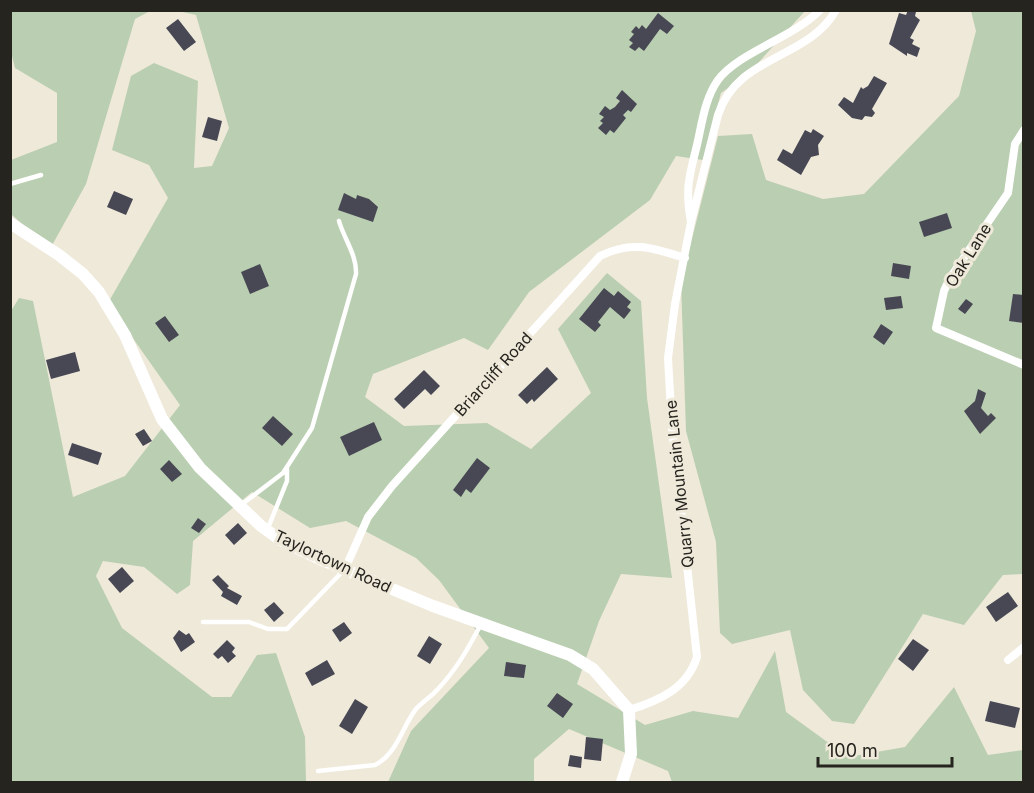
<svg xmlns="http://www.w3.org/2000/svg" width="1034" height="793" viewBox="0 0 1034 793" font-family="Inter,sans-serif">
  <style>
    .green { fill: #baceb1 }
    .building { fill: #484855 }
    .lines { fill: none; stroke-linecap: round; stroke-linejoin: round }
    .lane { stroke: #fff; stroke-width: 4.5 }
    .street { stroke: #fff; stroke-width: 8 }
    .secondary { stroke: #fff; stroke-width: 12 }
    .labels { text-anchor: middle; stroke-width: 6; stroke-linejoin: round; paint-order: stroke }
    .street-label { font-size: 16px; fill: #26241f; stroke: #efe9da }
  </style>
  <rect width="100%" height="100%" fill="#efe9da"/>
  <path class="green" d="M11,11H150L135,19L86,184L50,249L11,214V160L57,142V93L15,68L11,52Z
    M178,11H805L749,73L721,93L703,160L676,156L650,200L529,292L488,350L464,338L373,374L365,397L404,426L487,423L531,449L591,393L558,329L607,273L641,301L647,398L672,578L621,574L599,621L577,684L645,725L693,711L738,718L775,651L786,712L848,757L905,747L954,687L988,755L1023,750V782H672L668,771L569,729L534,759V782H388L411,731L489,648L439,580L416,558L346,521L310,528L252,492L193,541L190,585L177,594L144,567L103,561L96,576L122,628L212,697H231L257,655L276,653L305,737L306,782H11V311L19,298L33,301L73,497L125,476L180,405L108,303L168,198L149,165L112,150L131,76L154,63L198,81L194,168L212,166L229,128L196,15Z
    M971,11H1023V574L1003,575L964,625L923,614L854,724L832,721L803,690L790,630L732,644L720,633L716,542L686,431L681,282L718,136L752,134L766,180L823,199L864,194L959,96L976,31Z"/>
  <path class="building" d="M908,10L916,12L915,16L920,20L910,38L914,40L912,44L920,48L917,57L907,53V56L889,44L899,13L906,15Z
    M658,13L674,26L667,34L660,29L644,51L639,47L635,51L629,47L633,43L629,40L634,34L631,32L636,26L639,29L642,25L646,29Z
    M178,19L196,42L184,51L166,28Z
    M874,76L887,83L872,109L875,113L872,117L865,116L862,120L852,118L838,105L844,97L853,103L861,87L863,89L868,86Z
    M622,90L637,104L631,112L628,110L623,115L626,118L614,133L610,130L606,135L598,128L603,123L600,121L604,117L599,114L605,106L610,110L615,107L620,101L616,98Z
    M208,117L222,121L217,141L202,137Z
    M813,129L824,136L818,145L819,155L811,157L801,175L777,160L783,149L792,154L805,130L811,133Z
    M114,191L133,199L126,215L107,207Z
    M344,193L356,199L357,195L369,199L378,207L373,222L338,210Z
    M947,213L952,228L924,237L919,222Z
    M893,263L911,266L909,279L891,276Z
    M260,264L269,286L250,294L241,272Z
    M604,288L614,296L618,291L631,302L627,307L631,310L624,319L610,307L598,322L601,325L595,332L579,319Z
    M1013,294L1024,295V323L1009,321Z
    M901,296L903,308L886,310L884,298Z
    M966,299L973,304L965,314L958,309Z
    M165,316L179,335L169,342L155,323Z
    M881,324L893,332L884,345L873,337Z
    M75,352L80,371L51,379L46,360Z
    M547,367L558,379L534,402L532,399L527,404L518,395Z
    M424,370L440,386L431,395L425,389L404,409L394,399Z
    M978,389L986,393L981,408L988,416L991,413L996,418L980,434L964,411L975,401Z
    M273,416L293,434L282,446L262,428Z
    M374,422L382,440L349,456L340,437Z
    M144,429L152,441L143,446L135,434Z
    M72,443L102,453L98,465L68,455Z
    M477,458L490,468L471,493L466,489L461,497L453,490Z
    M169,460L182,474L172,482L160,469Z
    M198,518L206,524L199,533L191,528Z
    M238,523L247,533L234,545L225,535Z
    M122,567L134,581L120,593L108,579Z
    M218,575L229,586L227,588L242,596L237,605L221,596L223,592L212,580Z
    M1008,592L1018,606L996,622L986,607Z
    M274,602L284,613L274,622L264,610Z
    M344,622L352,633L340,642L332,630Z
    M179,630L186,635L189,633L195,642L181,652L173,638Z
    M429,636L442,644L430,664L417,656Z
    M913,639L929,650L913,671L898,659Z
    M227,640L235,648L232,652L236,656L228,663L222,656L218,659L213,654Z
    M327,660L335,674L312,686L305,673Z
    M506,662L526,665L524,678L504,676Z
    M557,693L573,704L563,718L547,706Z
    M355,699L368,707L352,734L339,726Z
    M990,701L1020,708L1015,728L985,721Z
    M586,737L603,739L601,761L584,759Z
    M570,755L582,757L581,768L568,766Z"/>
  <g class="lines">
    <path class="lane" d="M10,184L41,175
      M241,505L283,473L312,428L356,274C357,255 344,239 339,221
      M268,528L287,481V469
      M203,622H249L268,629H287L343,571
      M318,771L375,765C397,754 402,727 416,709C422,702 431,697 437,690C456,670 468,649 481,624"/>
    <path class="street" d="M1024,130L1015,144L1008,193L950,278L944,291L936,328L1024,365
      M691,222C685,189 689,177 697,145C702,123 705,98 718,80C739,52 793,38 820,10
      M345,569L368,517L392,486L600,256C632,240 653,248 685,258
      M1008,660L1024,647
      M629,710C658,701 687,689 697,657L672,428L668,358L675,304L691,222L718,115C737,55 808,60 836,10"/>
    <path class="secondary" d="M10,223L59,255L83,274L99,292L125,335L162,419L200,468L261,526L279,539L322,560L433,606L570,655L593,669L629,710L631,754L622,782"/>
  </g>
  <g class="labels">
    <g class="street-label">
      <text transform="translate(968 255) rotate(-58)" y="6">Oak Lane</text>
      <text transform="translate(493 374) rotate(-48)" y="6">Briarcliff Road</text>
      <text transform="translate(679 484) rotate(-96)" y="6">Quarry Mountain Lane</text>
      <text transform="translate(333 561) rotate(25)" y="6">Taylortown Road</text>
    </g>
  </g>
  <rect width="1034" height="793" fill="none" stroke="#26241f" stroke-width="24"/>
  <path d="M818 757v9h134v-9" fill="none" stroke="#26241f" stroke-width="3"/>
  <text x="827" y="757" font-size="18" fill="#26241f" stroke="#efe9da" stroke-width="4.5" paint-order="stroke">100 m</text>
</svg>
